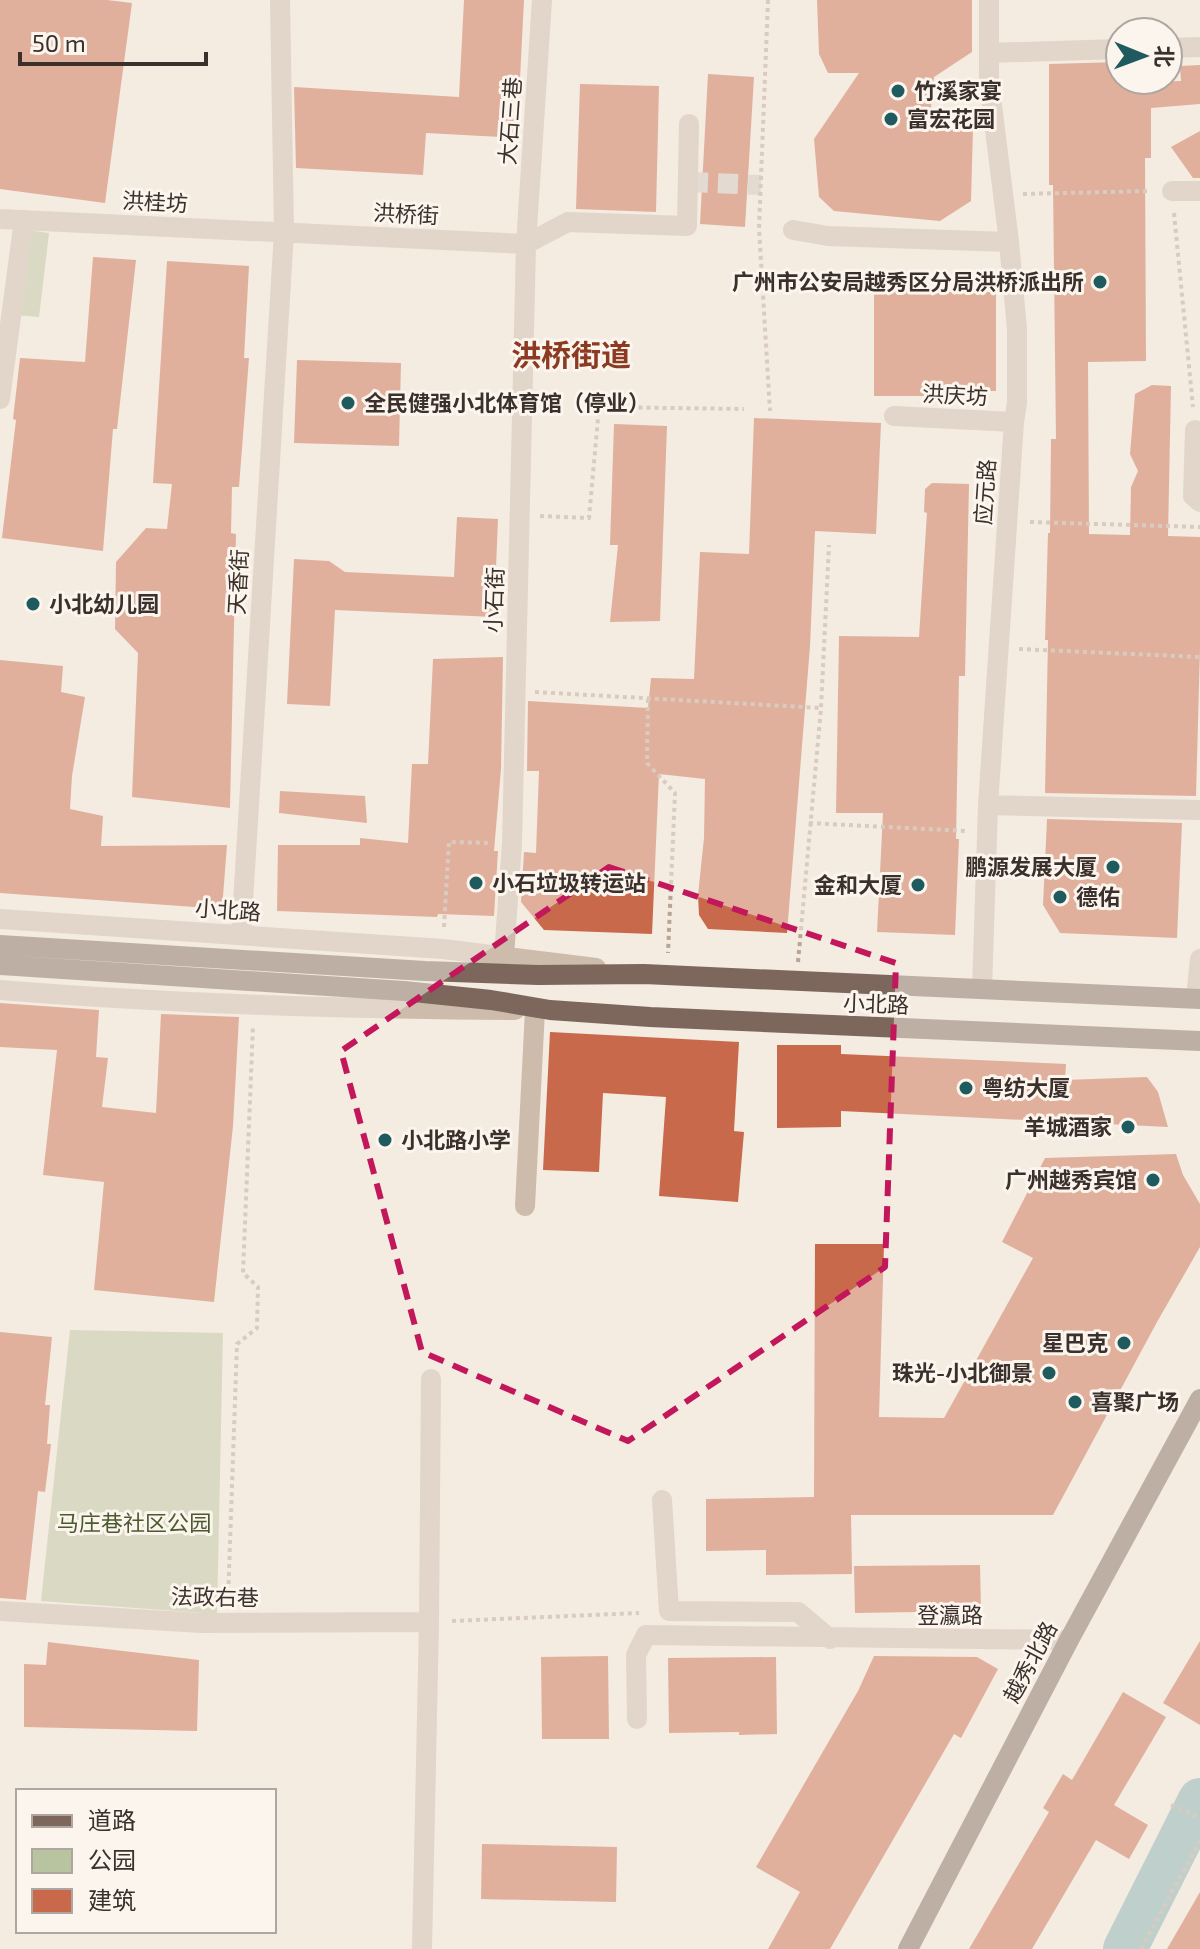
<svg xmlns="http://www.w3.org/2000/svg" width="1200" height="1949" viewBox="0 0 1200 1949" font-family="'Exo 2','Noto Sans SC',sans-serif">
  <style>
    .green { fill: #b8c4a0 }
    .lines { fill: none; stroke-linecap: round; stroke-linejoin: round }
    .river { stroke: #7fb0b2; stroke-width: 44 }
    .building { fill: #c8694b }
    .minor-tunnel { stroke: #cfc6bd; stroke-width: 20; stroke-dasharray: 20 10; stroke-linecap: butt }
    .path { stroke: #b9a596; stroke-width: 4; stroke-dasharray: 4 4; stroke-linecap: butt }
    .minor { stroke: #cdbbac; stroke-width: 20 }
    .major { stroke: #7d675c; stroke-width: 20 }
    .marked { fill: none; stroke: #c2185b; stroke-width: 6; stroke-dasharray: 16 10; stroke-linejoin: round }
    .poi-dot { fill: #1f5a5e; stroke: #fbf5ee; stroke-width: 3 }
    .labels { text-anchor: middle; stroke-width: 6; stroke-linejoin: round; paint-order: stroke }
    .poi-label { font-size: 22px; font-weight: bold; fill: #3b302b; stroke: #fbf5ee; text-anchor: start }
    .street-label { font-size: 22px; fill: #3b302b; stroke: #fbf5ee }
    .park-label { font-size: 22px; fill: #4a5a2e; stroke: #fbf5ee }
    .district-label { font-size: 30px; font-weight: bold; fill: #8c3b22; stroke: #fbf5ee }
  </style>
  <rect width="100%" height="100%" fill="#f4ebe1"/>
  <path class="green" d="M27,230L49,233L39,317L15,315Z
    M70,1330L223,1333L217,1614L41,1601Z"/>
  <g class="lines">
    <path class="river" d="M1125,1949L1200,1800"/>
  </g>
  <path class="building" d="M0,0H107L132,3L105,203L0,189Z
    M464,0H524L517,138L426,133L423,175L296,168L294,87L459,97Z
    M817,0H972V52L934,77L931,107L973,128L971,201L940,221L834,211L819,197L814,139L859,73H828L819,54Z
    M1120,62V80H1142V82L1181,81L1180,66L1200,65V104L1151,108V158H1145L1146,361L1088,362L1089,534L1130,535L1131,487L1138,471L1130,454L1135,394L1152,385L1171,386L1168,536L1200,537V648L1196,796L1045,793L1048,640H1045L1048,533H1050L1051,439H1056L1053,185H1049V64Z
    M708,74L754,77L745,227L700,224Z
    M580,84L659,86L656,212L576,209Z
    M1200,131V178H1193L1171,147Z
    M93,257L136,260L117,429H113L103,551L2,538L16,420L13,419L20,358L85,362Z
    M167,261L249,266L244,358H249L239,487H232L231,533L236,534L230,808L132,797L138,653L115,629L116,562L146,528L167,529L172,484L153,483Z
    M952,285H982V292H996V391H924V396H874V291L952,290Z
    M297,360L401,363L399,446L294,443Z
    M754,418L881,423L876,534L815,531L810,646L787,933L708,929L699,915L698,895L704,838L705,779L659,774L652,934L544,930L521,902L524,852L536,853L539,771H527L528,701L648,708L651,678L694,679L700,552L749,554Z
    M614,424L667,426L660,621L610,622L618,545H610Z
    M932,483L969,484L965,676H959L956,839H959L955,935L877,932L883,813H836L839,636L919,637L927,513L924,512L925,489Z
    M457,517L498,519L494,617L335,610L330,706L287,704L294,559L329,561L345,572L454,577Z
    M503,657L501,769L494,851H498L494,916L438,914L437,917L277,911L278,845H360V838L408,843L412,764H428L433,659Z
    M0,660L63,666L61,692L85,697L72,776L70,809L103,816L101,846L227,845L222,909L0,893Z
    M280,791L365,796L367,823L279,813Z
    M1047,819L1182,823L1177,938L1060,933L1043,905Z
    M0,1003L99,1010L96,1057L108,1058L102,1107L156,1113L161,1014L239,1017L233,1126L214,1302L94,1290L104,1182L43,1175L57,1050L0,1047Z
    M550,1032L739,1042L734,1131L744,1132L738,1202L659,1196L666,1097L603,1093L599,1172L543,1170Z
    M777,1045H841V1054L1066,1064L1065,1080L1147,1077L1158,1092L1168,1127L841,1111V1127L777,1128Z
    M1176,1154L1183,1175L1200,1204V1247L1157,1322L1053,1515H851L852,1574L766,1575V1550L706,1551V1499L814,1497L815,1244H884L879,1417L944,1418L1033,1258L1002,1242L1045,1158Z
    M0,1332L52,1337L45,1405H50L47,1444H51L45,1492L38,1491L26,1600L0,1598Z
    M980,1565L981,1611L855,1613L854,1566Z
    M1200,1641V1725L1163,1703Z
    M48,1642L199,1660L197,1731L24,1727V1664L46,1665Z
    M608,1656L609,1739H542L541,1657Z
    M874,1656L977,1657L998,1669L961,1738L954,1734L830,1949H768L800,1892L756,1867L858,1691Z
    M776,1657L777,1734L739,1735V1732L669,1733L668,1658Z
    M1123,1692L1166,1717L1114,1805L1148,1825L1129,1859L1096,1840L1032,1949H969L1049,1812L1043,1808L1063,1774L1072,1780Z
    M482,1844L617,1847L616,1902L481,1899Z
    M1200,1892V1949H1167Z"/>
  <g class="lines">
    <path class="minor-tunnel" d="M688,182L761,185"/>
    <path class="path" d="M768,0L759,228L770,411
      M1023,194L1150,191
      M1174,213L1193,407
      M540,516L589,518L599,407L744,409
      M1030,522L1200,527
      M1019,649L1200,657
      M535,692L821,708
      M648,699L647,763L675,793L668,953
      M809,823L966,831
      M444,927L449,842L492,843
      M798,962L821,708L829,545
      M228,1600L237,1344L257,1328L258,1287L243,1273L253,1026
      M452,1621L639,1613
      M1171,1805L1200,1818
      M1141,1949L1200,1841"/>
    <path class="minor" d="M1168,48L1200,47
      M989,53L1120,49
      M1172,191H1200
      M0,219L526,244
      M793,230L828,236L1009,242
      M526,244L568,222L687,226L689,124
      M0,399L24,220
      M894,416L1014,422
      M1195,430L1193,496L1200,502
      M988,805L1200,810
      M0,919L443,949L596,968
      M241,935L284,232L280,0
      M504,956L512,843L526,244L542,0
      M982,989L988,805L1014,422L1017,403V329L1009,242L989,81V0
      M0,990C171,1004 344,1009 515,1010
      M1196,998L1200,959
      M525,1206L535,1010
      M662,1500L669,1611L798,1612L830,1639
      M0,1611L202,1623L429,1622
      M637,1719L636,1655L646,1635L1069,1640
      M422,1949L429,1622L431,1379"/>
    <path class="major" d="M0,945L425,971L538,975L644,974L1200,999
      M0,965L404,991L491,1000L550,1010L650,1017L1200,1041
      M908,1949L1069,1640L1200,1399"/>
  </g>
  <path d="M0 0H1200V1949H0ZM609,867L896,963L885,1267L628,1441L422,1352L341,1051Z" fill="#f4ebe1" fill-opacity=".55" fill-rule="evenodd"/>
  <path class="marked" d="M609,867L896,963L885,1267L628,1441L422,1352L341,1051Z"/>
  <g class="poi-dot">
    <circle cx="898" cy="91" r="8"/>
    <circle cx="891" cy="119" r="8"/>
    <circle cx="1100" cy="282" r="8"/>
    <circle cx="348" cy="403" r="8"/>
    <circle cx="33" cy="604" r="8"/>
    <circle cx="1113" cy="867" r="8"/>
    <circle cx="476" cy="883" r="8"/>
    <circle cx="918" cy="885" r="8"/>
    <circle cx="1060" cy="897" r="8"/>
    <circle cx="966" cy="1088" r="8"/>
    <circle cx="1128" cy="1127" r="8"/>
    <circle cx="385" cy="1140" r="8"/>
    <circle cx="1153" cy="1180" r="8"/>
    <circle cx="1124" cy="1343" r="8"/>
    <circle cx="1049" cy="1373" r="8"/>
    <circle cx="1075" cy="1402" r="8"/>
  </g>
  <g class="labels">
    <g class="poi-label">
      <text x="914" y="99">竹溪家宴</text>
      <text x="907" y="127">富宏花园</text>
      <text x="1084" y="290" text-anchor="end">广州市公安局越秀区分局洪桥派出所</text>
      <text x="364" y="411">全民健强小北体育馆（停业）</text>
      <text x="49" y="612">小北幼儿园</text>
      <text x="1097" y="875" text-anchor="end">鹏源发展大厦</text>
      <text x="492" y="891">小石垃圾转运站</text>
      <text x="902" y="893" text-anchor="end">金和大厦</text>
      <text x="1076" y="905">德佑</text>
      <text x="982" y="1096">粤纺大厦</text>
      <text x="1112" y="1135" text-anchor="end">羊城酒家</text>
      <text x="401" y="1148">小北路小学</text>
      <text x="1137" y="1188" text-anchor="end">广州越秀宾馆</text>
      <text x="1108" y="1351" text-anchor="end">星巴克</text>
      <text x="1033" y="1381" text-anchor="end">珠光-小北御景</text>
      <text x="1091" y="1410">喜聚广场</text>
    </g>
    <g class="street-label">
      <text transform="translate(510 121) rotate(-86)" y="8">大石三巷</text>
      <text transform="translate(155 202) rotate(3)" y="8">洪桂坊</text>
      <text transform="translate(406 214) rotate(3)" y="8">洪桥街</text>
      <text transform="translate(955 395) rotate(3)" y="8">洪庆坊</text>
      <text transform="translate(985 492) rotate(-86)" y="8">应元路</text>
      <text transform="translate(238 582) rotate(-87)" y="8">天香街</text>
      <text transform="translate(494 600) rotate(-88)" y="8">小石街</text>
      <text transform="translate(228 910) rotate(4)" y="8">小北路</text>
      <text transform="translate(876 1004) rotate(2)" y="8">小北路</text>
      <text transform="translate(215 1597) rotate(1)" y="8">法政右巷</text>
      <text x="950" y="1623">登瀛路</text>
      <text transform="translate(1030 1662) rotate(-62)" y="8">越秀北路</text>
    </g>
    <g class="park-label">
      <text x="134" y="1531">马庄巷社区公园</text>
    </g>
    <g class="district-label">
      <text x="571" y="366">洪桥街道</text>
    </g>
  </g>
  <rect x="16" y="1789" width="260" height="144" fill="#fbf5ee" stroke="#aea6a0" stroke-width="2"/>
  <rect x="32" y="1815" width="40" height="12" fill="#7d675c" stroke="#aea6a0" stroke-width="2"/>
  <text x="88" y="1829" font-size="24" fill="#3b302b">道路</text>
  <rect x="32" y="1849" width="40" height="24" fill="#b8c4a0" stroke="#aea6a0" stroke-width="2"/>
  <text x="88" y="1869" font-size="24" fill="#3b302b">公园</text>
  <rect x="32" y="1889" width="40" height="24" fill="#c8694b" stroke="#aea6a0" stroke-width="2"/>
  <text x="88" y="1909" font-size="24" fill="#3b302b">建筑</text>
  <g transform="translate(1144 56) rotate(91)"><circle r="38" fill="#fbf5ee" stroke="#aea6a0" stroke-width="2"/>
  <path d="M0-6L14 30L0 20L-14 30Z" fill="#1f5a5e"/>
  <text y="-12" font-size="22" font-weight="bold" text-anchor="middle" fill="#3b302b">北</text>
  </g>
  <path d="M20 52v12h186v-12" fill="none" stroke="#3b302b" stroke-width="4"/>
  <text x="32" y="52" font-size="24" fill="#3b302b" stroke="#fbf5ee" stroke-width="6" paint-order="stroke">50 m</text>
</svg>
